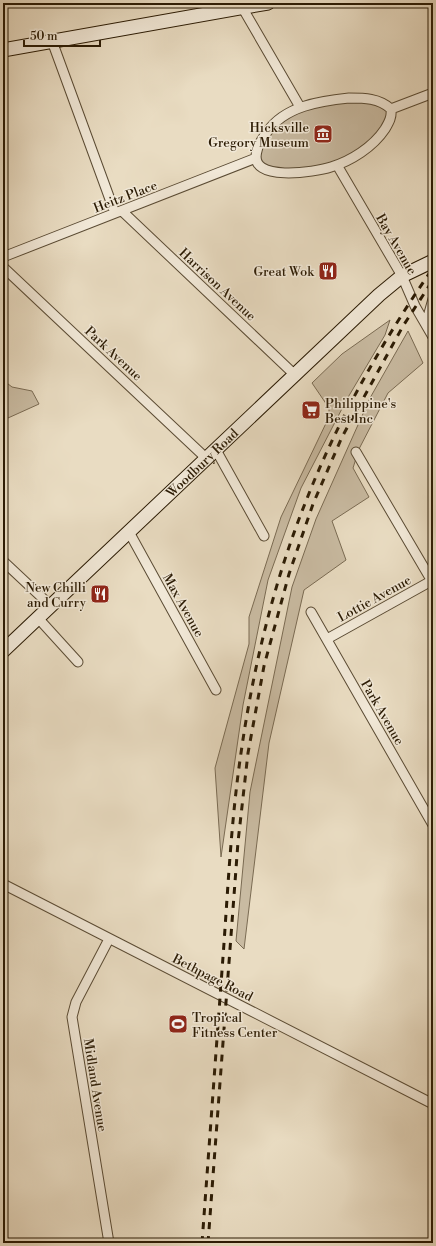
<svg xmlns="http://www.w3.org/2000/svg" width="436" height="1246" viewBox="0 0 436 1246" font-family="'Libre Bodoni',serif">
  <style>
    .green { fill: #c9bba2; stroke: #7a6b53 }
    .lines { fill: none; stroke-linecap: round; stroke-linejoin: round }
    .minor-casing { stroke: #5a4b34; stroke-width: 11 }
    .secondary-casing { stroke: #2b1b04; stroke-width: 15 }
    .minor { stroke: #f1e8d7; stroke-width: 9 }
    .secondary { stroke: #f1e8d7; stroke-width: 13 }
    .rail { stroke: #2b1b04; stroke-width: 3; stroke-dasharray: 7 7; stroke-linecap: butt }
    .labels { text-anchor: middle; stroke-width: 3; stroke-linejoin: round; paint-order: stroke }
    .poi-label { font-size: 13px; fill: #2b1b04; stroke: #f1e8d7; text-anchor: end }
    .street-label { font-size: 13px; fill: #2b1b04; stroke: #f1e8d7 }
  </style>
  <rect width="100%" height="100%" fill="#e9dcc2"/>
  <filter id="stains"><feTurbulence type="fractalNoise" baseFrequency=".005" numOctaves="4"/><feColorMatrix values="0 0 0 0 .2 0 0 0 0 .09 0 0 0 0 .02 0 0 0 .5 -.17"/></filter>
  <radialGradient id="worn" r=".72"><stop offset=".6" stop-color="#630" stop-opacity="0"/><stop offset="1" stop-color="#630" stop-opacity=".3"/></radialGradient>
  <path class="green" d="M366,100L389,110L380,132L344,160L288,172L260,163L262,143L281,121L312,105Z
    M390,320L385,335L347,399L301,488L268,580L243,705L221,857L215,768L249,644V617L281,517L329,417V408L312,383L342,354Z
    M408,331L423,363L388,393L359,449L353,468L369,497L332,521L346,560L304,590L269,743L244,949L236,941L250,792L292,587L316,519L370,398Z
    M3,380L12,387L32,391L39,404L8,418L3,423Z"/>
  <g class="lines">
    <defs>
      <path id="minor" d="M242,7L300,107
        M52,41L115,213
        M349,98C364,98 379,98 391,109C392,117 389,122 385,129C373,147 351,161 331,167C316,172 247,183 257,151C258,144 263,138 267,132C285,106 320,101 349,98Z
        M391,109L433,93
        M337,165L402,276L415,306L433,337
        M122,211L296,376
        M3,257L256,158
        M3,267L207,459
        M426,324L433,299
        M216,450L264,536
        M356,452L433,583
        M129,532L216,690
        M3,561L51,606
        M311,612L433,825
        M38,618L78,662
        M327,639L433,580
        M3,884L433,1104
        M109,939L76,1002L72,1017L109,1243"/>
      <g id="secondary">
        <path d="M3,50L268,3"/>
        <path id="s1" d="M3,651L379,295L402,276L433,261"/>
      </g>
    </defs>
    <use href="#minor" class="minor-casing"/>
    <use href="#secondary" class="secondary-casing"/>
    <use href="#minor" class="minor"/>
    <use href="#secondary" class="secondary"/>
    <path class="rail" d="M202,1243C209,1148 216,1052 223,957C228,889 231,821 241,753C253,668 274,581 306,501C338,419 383,340 433,268
      M208,1243L238,842L248,753L264,666L289,574L313,504L342,437L403,326L433,280"/>
  </g>
  <defs>
    <symbol id="museum-square" viewBox="-11 -11 22 22"><rect x="-9" y="-9" width="18" height="18" rx="4" fill="#8f2418" stroke="#f1e8d7"/><path d="M0-6L6-3V-2H-6V-3ZM-5-1h2V3h-2ZM-1-1h2V3h-2ZM3-1h2V3H3ZM-6 4H6V6H-6Z" fill="#fff"/></symbol>
    <symbol id="restaurant-square" viewBox="-11 -11 22 22"><rect x="-9" y="-9" width="18" height="18" rx="4" fill="#8f2418" stroke="#f1e8d7"/><path d="M-5-6h1v4h1v-4h1v4h1v-4h1v5L-1.5 .5V6h-2V.5L-5-1ZM5-6V6H3V1.5H1.5Q1.5-4 5-6Z" fill="#fff"/></symbol>
    <symbol id="supermarket-square" viewBox="-11 -11 22 22"><rect x="-9" y="-9" width="18" height="18" rx="4" fill="#8f2418" stroke="#f1e8d7"/><path d="M-6-5.5h2.5l.6 2H6L4.5 2H-2.5L-4.4-4H-6ZM-1.5 3.2a1.3 1.3 0 1 0 .1 0ZM3 3.2a1.3 1.3 0 1 0 .1 0Z" fill="#fff"/></symbol>
    <symbol id="stadium-square" viewBox="-11 -11 22 22"><rect x="-9" y="-9" width="18" height="18" rx="4" fill="#8f2418" stroke="#f1e8d7"/><path d="M0-5a6.5 5 0 1 0 0 10a6.5 5 0 1 0 0-10ZM-3.5-1.8h7v3.6h-7Z" fill="#fff"/></symbol>
  </defs>
  <g fill-rule="evenodd">
    <use href="#museum-square" x="312" y="123" width="22" height="22"/>
    <use href="#restaurant-square" x="317" y="260" width="22" height="22"/>
    <use href="#supermarket-square" x="300" y="399" width="22" height="22"/>
    <use href="#restaurant-square" x="89" y="583" width="22" height="22"/>
    <use href="#stadium-square" x="167" y="1013" width="22" height="22"/>
  </g>
  <g class="labels">
    <g class="poi-label">
      <text x="309" y="132">Hicksville<tspan x="309" dy="15">Gregory Museum</tspan></text>
      <text x="314" y="276">Great Wok</text>
      <text x="325" y="408" text-anchor="start">Philippine's<tspan x="325" dy="15">Best Inc</tspan></text>
      <text x="86" y="592">New Chilli<tspan x="86" dy="15">and Curry</tspan></text>
      <text x="192" y="1022" text-anchor="start">Tropical<tspan x="192" dy="15">Fitness Center</tspan></text>
    </g>
    <g class="street-label">
      <text transform="translate(125 196) rotate(-21)" y="5">Heitz Place</text>
      <text transform="translate(397 244) rotate(60)" y="5">Bay Avenue</text>
      <text transform="translate(218 284) rotate(43)" y="5">Harrison Avenue</text>
      <text transform="translate(114 353) rotate(43)" y="5">Park Avenue</text>
      <text dy="5" stroke="none"><textPath href="#s1" startOffset="274">Woodbury Road</textPath></text>
      <text transform="translate(374 598) rotate(-29)" y="5">Lottie Avenue</text>
      <text transform="translate(184 605) rotate(61)" y="5">Max Avenue</text>
      <text transform="translate(383 712) rotate(60)" y="5">Park Avenue</text>
      <text transform="translate(213 977) rotate(27)" y="5">Bethpage Road</text>
      <text transform="translate(96 1085) rotate(81)" y="5">Midland Avenue</text>
    </g>
  </g>
  <rect width="436" height="1246" fill="none" stroke="#e9dcc2" stroke-width="16"/>
  <rect x="4" y="4" width="428" height="1238" fill="none" stroke="#2b1b04" stroke-width="2"/>
  <rect x="8" y="8" width="420" height="1230" fill="none" stroke="#2b1b04"/>
  <path d="M24 40v6h76v-6" fill="none" stroke="#2b1b04" stroke-width="2"/>
  <text x="30" y="40" font-size="12" fill="#2b1b04" stroke="#f1e8d7" stroke-width="3" paint-order="stroke">50 m</text>
  <rect width="100%" height="100%" filter="url(#stains)"/>
  <rect width="100%" height="100%" fill="url(#worn)"/>
</svg>
